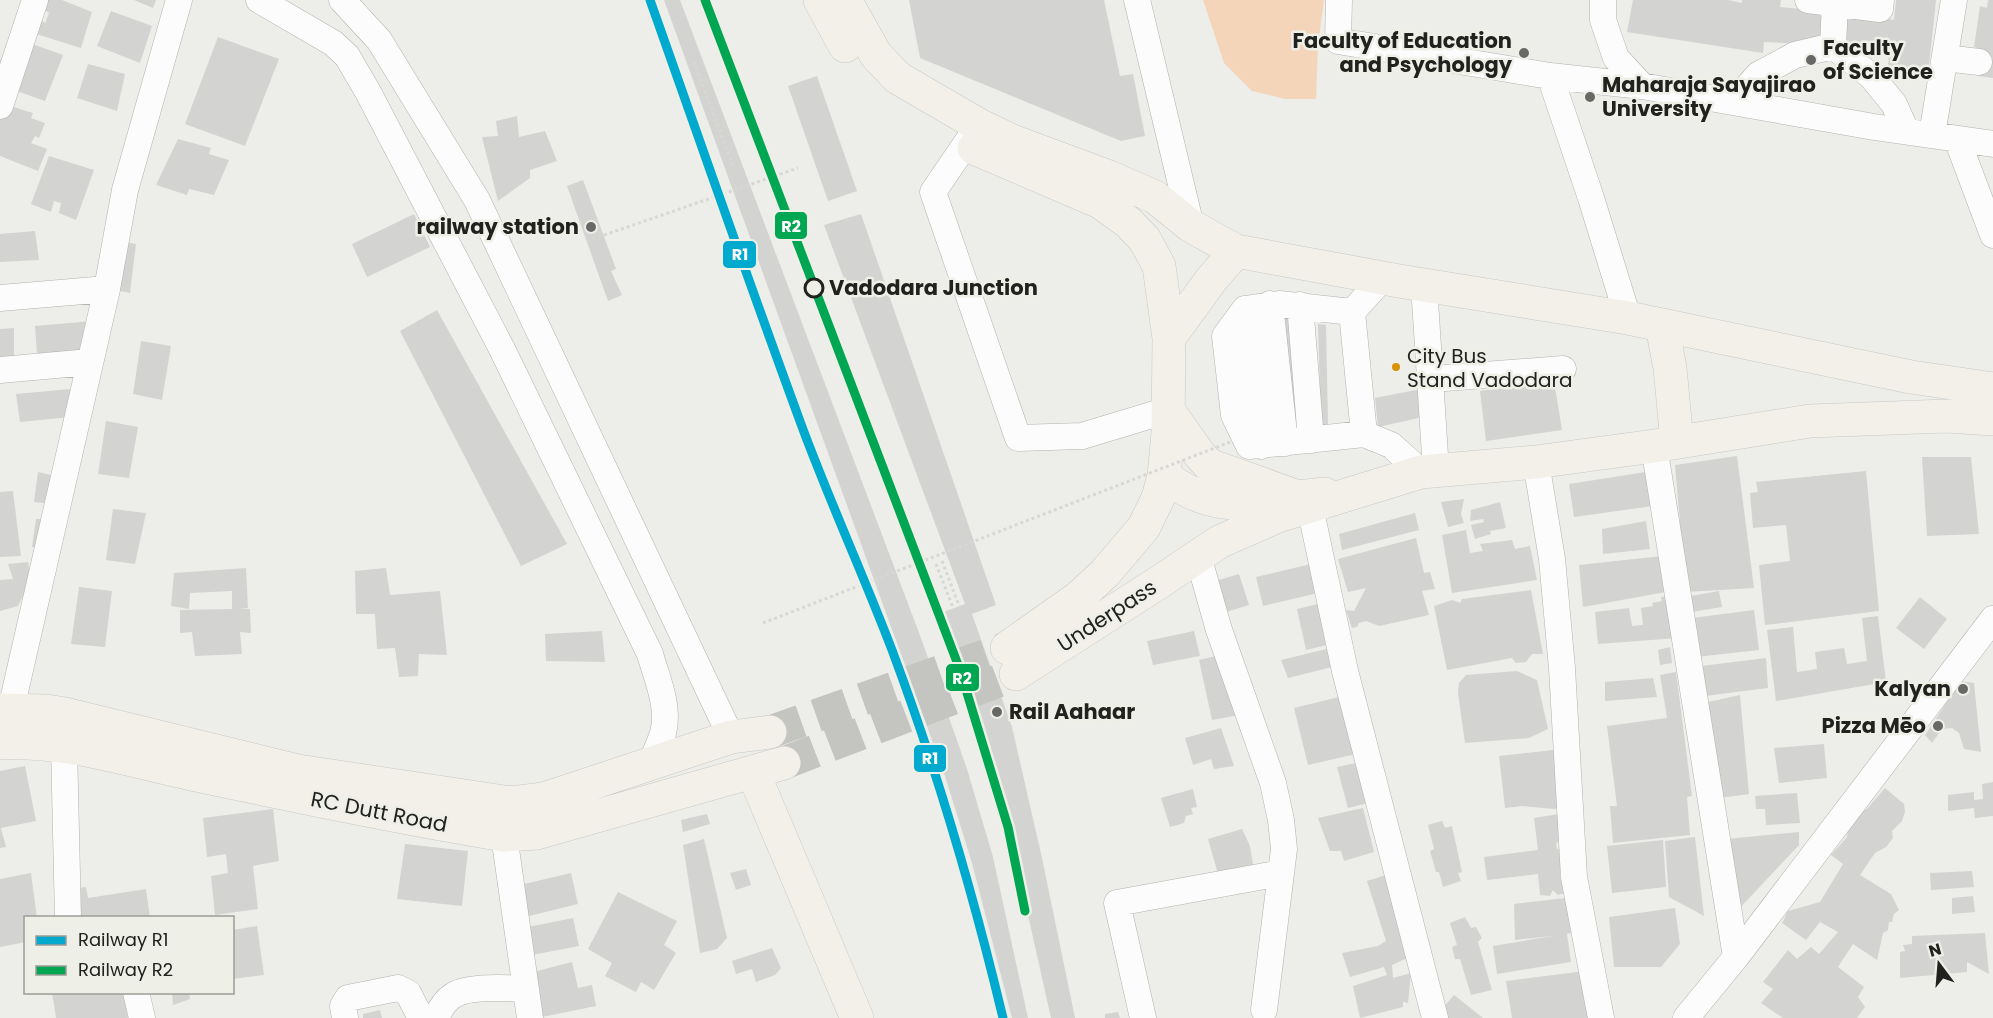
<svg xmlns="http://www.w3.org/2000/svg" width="1993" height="1018" viewBox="0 0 1993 1018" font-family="Poppins,sans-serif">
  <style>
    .green { fill: #f5d5b9 }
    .building { fill: #d3d4d1 }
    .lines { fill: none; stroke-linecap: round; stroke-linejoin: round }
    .major-tunnel { stroke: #c4c4c1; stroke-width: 33; stroke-dasharray: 33 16; stroke-linecap: butt }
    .minor-casing { stroke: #b2b2af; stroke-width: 27 }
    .major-casing { stroke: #c8c8c6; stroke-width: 34 }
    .path { stroke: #d7d7d5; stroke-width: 3; stroke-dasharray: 3 3; stroke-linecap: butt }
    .minor { stroke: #fcfcfc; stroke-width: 26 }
    .major { stroke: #f2f0e9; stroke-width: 33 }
    .path-bridge { stroke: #d7d7d5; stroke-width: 3; stroke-dasharray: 3 3; stroke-linecap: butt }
    .rail-1-casing { stroke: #eeefe7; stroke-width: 14 }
    .rail-2-casing { stroke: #eeefe7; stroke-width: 14 }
    .rail-1 { stroke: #00a9ce; stroke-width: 9 }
    .rail-2 { stroke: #00a651; stroke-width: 9 }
    .poi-dot { fill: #686966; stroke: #eeefe7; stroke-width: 2 }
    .stop-dot { fill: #eeefe7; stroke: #21221f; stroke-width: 3 }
    .bus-dot { fill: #d79205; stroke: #eeefe7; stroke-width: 2 }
    .labels { text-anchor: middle; stroke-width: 5; stroke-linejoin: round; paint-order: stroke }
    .bus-label { font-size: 20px; fill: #21221f; stroke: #eeefe7; text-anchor: start }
    .poi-label { font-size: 21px; font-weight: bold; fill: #21221f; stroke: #eeefe7; text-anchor: end }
    .stop-label { font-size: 21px; font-weight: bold; fill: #21221f; stroke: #eeefe7; text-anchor: start }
    .street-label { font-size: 21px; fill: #21221f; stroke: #eeefe7 }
    .line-badge { stroke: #eeefe7; stroke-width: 2 }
    .badge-label { font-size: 16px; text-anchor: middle; font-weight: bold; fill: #fff }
  </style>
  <rect width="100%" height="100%" fill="#edede9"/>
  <path class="green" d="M1203,0H1324L1318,45L1316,99H1285L1252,91L1224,63Z"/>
  <path class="building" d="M45,0H62L92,12L81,48L33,33L38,18L45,23L49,13L43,9Z
    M134,0H156L153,8Z
    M664,0H680L921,638L967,769L993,857L1028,1018H1012L972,863L945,776Z
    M909,0H1104L1120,76L1133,74L1145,136L1121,141L920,58Z
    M1633,0H1728L1742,3V0H1781L1780,7L1832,12L1830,45L1764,42L1763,53L1627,32Z
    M1896,0H1936L1928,74L1888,66L1889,55L1838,47L1837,12L1894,20Z
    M1988,0H1993V78L1978,76L1980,49L1974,47L1980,6L1987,8Z
    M111,11L152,26L140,63L97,46Z
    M218,37L279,59L245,146L185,124Z
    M18,39L63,55L45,101L0,85V61L6,47Z
    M88,64L125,74L117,111L77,98Z
    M817,76L857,191L828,201L788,86Z
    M4,104L33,113L31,118L45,123L39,138L35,136L31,143L47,149L38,171L0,156V117Z
    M517,116L519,137L545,131L557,161L530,170V178L498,201L482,137L498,136L496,121Z
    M178,139L211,148L209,154L229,160L214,195L189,189L187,195L156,185Z
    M49,156L94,170L76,220L59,213L61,203L54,201L51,212L31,204Z
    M583,180L616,269L611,271L622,295L608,301L567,186Z
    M414,214L430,247L367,277L352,244Z
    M861,214L996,605L972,614L1012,727L1042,858L1075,1018H1051L1017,866L982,740L938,614L965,604L824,225Z
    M35,231L39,260L0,262V234Z
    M108,239L136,244L130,293L101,287Z
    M437,310L567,544L521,566L400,331Z
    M1283,314L1292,315L1303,431L1296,432Z
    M92,321L90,350L37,354L35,326Z
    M1318,324L1326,325L1328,424L1321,426Z
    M14,328V356L0,357V329Z
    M141,341L171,346L162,400L133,394Z
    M1554,381L1562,430L1486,441L1480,391Z
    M1436,386L1441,413L1378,427L1375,398Z
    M70,389L71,417L20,422L16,394Z
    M106,421L138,427L129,478L98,474Z
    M1737,456L1754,588L1686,592L1675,465Z
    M1922,457H1971L1979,534L1927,536Z
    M1866,471L1879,611L1765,625L1759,565L1790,561L1786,525L1753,528L1750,493L1758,492L1756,482Z
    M38,472L59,477L52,504L34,502Z
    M1646,472L1653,506L1574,517L1569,484Z
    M13,491L21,556L0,557V492Z
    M1464,499L1461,514L1464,523L1448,527L1441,502Z
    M1500,502L1506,528L1490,531L1491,534L1475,539L1471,525L1484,522L1483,519L1470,521L1471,510Z
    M113,509L146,513L135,564L106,560Z
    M1415,513L1419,530L1342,550L1339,534Z
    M36,519H52L46,547H32Z
    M1646,521L1650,549L1603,554L1602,529Z
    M1466,530L1470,553L1483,551L1480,544L1512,540L1515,549L1530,546L1537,580L1452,593L1442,535Z
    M1416,538L1424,573L1430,572L1435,589L1422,591L1429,615L1379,626L1366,621L1359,623L1357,627L1352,628L1346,610L1354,611L1366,588L1348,592L1338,559Z
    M1662,556L1666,592L1583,607L1579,565Z
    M28,562L31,579L18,606L0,611V580L13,579L8,564Z
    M1311,564L1318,593L1263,606L1256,577Z
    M246,568L248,608L238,609H250L251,633L240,632L242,654L195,656L192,632L180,633V610L232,609V591L190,593L189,609L171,606L174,573Z
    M386,568L390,595L440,591L447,655L419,654L418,676L399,677L395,648L377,649L375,614H356L355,571Z
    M1239,574L1249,605L1223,613L1212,582Z
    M79,587L112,591L105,647L71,644Z
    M1531,590L1543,654H1532L1526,662L1516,663L1512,658L1447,670L1434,606L1452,600L1460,603L1462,599Z
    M1719,591L1722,607L1686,613L1685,597Z
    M1670,596L1678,638L1598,644L1595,612L1629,608L1632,626L1643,625L1641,608L1653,606L1652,603L1662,601L1661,597Z
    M1920,597L1947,619L1924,649L1896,628Z
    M1322,603L1335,643L1306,650L1297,609Z
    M1754,610L1759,650L1696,657L1692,618Z
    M1878,616L1886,682L1776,701L1767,630L1793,627L1797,672L1817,669L1815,652L1844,648L1847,664L1867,661L1862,618Z
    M602,631L605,662L546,661L545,634Z
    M1194,631L1200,656L1153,665L1147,641Z
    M1670,647L1672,663L1660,665L1658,650Z
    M1331,648L1336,666L1288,678L1281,660Z
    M1225,654L1239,715L1212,720L1199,660Z
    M1766,658L1768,688L1697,697L1693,667Z
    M1517,671L1537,680L1548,729L1529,738L1465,743L1458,693L1459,683L1466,675Z
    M1676,672L1692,796L1687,797L1690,835L1613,843L1610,806H1617L1607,726L1667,718L1660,675Z
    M1653,678L1657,697L1605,701V682Z
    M1961,681L1974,683L1981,752L1964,749L1959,733L1952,728L1942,729L1932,743L1925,735Z
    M1740,695L1749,794L1712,799L1699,704Z
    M1343,696L1356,754L1308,765L1294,708Z
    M1221,728L1234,766L1214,769L1211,759L1193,765L1185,738Z
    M1824,744L1827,778L1779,783L1774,748Z
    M1562,749L1563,807L1554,809L1522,806L1505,808L1499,756Z
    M1365,761L1376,801L1348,808L1337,767Z
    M25,766L36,821L1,828L6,847L0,848V771Z
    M1993,782V816L1975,818L1974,808L1948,811V795L1974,792V800L1983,799L1982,784Z
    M1885,788L1904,804L1905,812L1902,821L1892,831L1893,838L1886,847L1875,853L1860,875L1891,894L1899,910L1894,914L1892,922H1889L1888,930L1883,933L1877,960L1853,944L1838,967L1864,987L1858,997L1865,1007L1857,1018H1783L1761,1003L1773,989L1763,982L1788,950L1797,959L1811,947L1819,954L1838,932L1820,922L1806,940L1782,923L1788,911L1820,902L1843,864L1831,855L1847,837L1848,827L1853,816L1867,809Z
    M1193,789L1197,807L1191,808L1193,814L1186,816L1184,823L1170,827L1161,798Z
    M1797,793L1800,823L1766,825L1765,809H1756L1755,796Z
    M1363,808L1374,852L1344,861L1341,851H1330L1318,818Z
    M273,809L279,861L253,866L258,909L215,915L211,876L228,873L226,854L207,857L203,818Z
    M1565,813L1567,831L1556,844L1557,849L1567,848L1569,867L1560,870V879L1570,885V892L1558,895L1553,890L1550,896L1540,895L1538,874L1487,880L1484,857L1538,850L1534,818Z
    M707,814L710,824L683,832L681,820Z
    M1442,821L1445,828L1452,826L1462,872L1458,873L1461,881L1443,887L1439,872H1436L1430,851L1434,849L1428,825Z
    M1242,829L1250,846L1253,865L1218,874L1208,839Z
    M1799,832V845L1737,911L1707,841Z
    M1695,837L1704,916L1669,897L1665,841Z
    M704,839L727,938L717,949L700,953L683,845Z
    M1663,840L1666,887L1612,893L1607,846Z
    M405,844L468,851L462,906L397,899Z
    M746,869L751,885L736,890L730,873Z
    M1972,871L1974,887L1931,890L1930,873Z
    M31,873L37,918H26V942L0,947V879Z
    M571,873L578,904L525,917L520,885Z
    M1386,875L1410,957L1392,965L1393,978L1411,973L1408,1003L1403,1002V1007L1360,1018L1353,986L1387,975L1384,967L1350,977L1342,953L1378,946L1386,941L1367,881Z
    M86,887L88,898L146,889L150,918H71L73,889Z
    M618,892L677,921L664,945L676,953L654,990L641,982L636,992L605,976L612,963L588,949Z
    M1973,896L1975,912L1952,914V898Z
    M1566,898L1571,933L1567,934L1571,962L1497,974L1493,946L1553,936L1515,940L1514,904Z
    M1675,908L1680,944L1661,967H1614L1609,917Z
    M1465,917L1471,928L1476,927L1482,938L1478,942L1492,990L1471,995L1460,959H1455L1452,947L1457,945L1450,923Z
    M573,918L579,946L527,956L523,928Z
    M257,926L264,975L232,979V930Z
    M1985,933L1989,974L1967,962V972L1900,978V952L1905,951L1903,945L1912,944V936Z
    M772,948L781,968L775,975L756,982L752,969L736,974L732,961Z
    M572,962L578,988L592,985L596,1006L542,1017L533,972Z
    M1585,971L1592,1018H1512L1506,981Z
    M52,992H123L128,1018H56Z
    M172,992H189L190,999L173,1005Z
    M1454,995L1483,1018H1434Z
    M380,1010L382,1018H363V1014Z
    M1118,1012L1120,1018H1105V1014Z"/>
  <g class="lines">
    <path class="major-tunnel" d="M770,732L1007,648
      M784,763L1016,674"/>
    <defs>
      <path id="minor" d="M259,0L333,43L347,56L368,92L502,349L650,654C657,679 670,707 663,733C660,743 655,753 651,764
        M342,0L379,40L477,200L731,737
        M1137,0L1191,226
        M1339,0L1338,41L1550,76L1642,86L1874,127L1993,144
        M1603,0V20L1616,58L1642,86
        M1808,0L1880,9L1881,0
        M1833,46L1871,76L1894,104L1906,131
        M1833,46L1835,3
        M1945,58L1979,62
        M1550,76L1591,198L1628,318
        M1735,101L1758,75L1795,55L1833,46
        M0,106L35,0
        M978,126L933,192L1018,438L1082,436L1168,410
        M1932,135L1954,0
        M1957,139L1993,235
        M1383,278L1352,312L1279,304L1245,309L1225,336L1234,415L1249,446L1364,434L1391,445L1421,472
        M1424,285L1436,471
        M0,298L107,289
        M1270,304L1285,443
        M1300,305L1311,440
        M1245,309L1261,446
        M1352,312L1364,434
        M0,370L90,362
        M1445,378L1563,369
        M1654,446L1736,957
        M1536,462L1552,559L1562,668L1574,877L1601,1018
        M1310,507L1345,671L1435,1018
        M1198,556L1219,630L1273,783L1281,820L1284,849L1264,1010
        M11,709L107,289L125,190L179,0
        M64,746L68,918
        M505,816L504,835L530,1018
        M136,992L142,1018
        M345,1018L343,1006L348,998L398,988L408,993L421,1018
        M436,1018C440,1009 445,1000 454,995C468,986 508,988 526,989
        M1143,1018L1117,903L1281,873
        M1686,1018L1736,957L1993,619"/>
      <path id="major" d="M820,0L845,46
        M845,0L876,55L898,78L979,125L1012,141L1109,177L1155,197L1191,226L1236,251L1399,281L1628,318L1911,377L1993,389
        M974,148L1100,202L1129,223L1145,240L1159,266L1169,338
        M1662,326L1670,368L1677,442
        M1168,410L1199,454L1209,465L1298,497L1325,494
        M1164,476C1208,509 1238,505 1290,498
        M1007,648L1078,598L1105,573L1144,527L1158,498L1164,476L1168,433L1169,338L1211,280L1236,251
        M1016,674L1161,581L1219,542L1278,516L1421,472L1536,462L1654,446L1810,421L1947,416L1993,419
        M0,710L46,711L65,714L298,771L511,803L544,799L731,737L770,732
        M0,743C69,740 126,760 192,774C296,796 400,818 504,835L537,833L784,763
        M753,772L857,1018"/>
    </defs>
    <use href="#minor" class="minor-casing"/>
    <use href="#major" class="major-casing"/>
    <path class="path" d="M694,62L733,166
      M587,241L798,168
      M942,561L960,608
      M936,564L954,610"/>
    <use href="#minor" class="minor"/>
    <use href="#major" class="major"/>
    <path class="path-bridge" d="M763,623L1230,442"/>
    <defs>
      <path id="rail-1" d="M650,0C700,141 749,283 801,424C829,500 863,574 892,650C937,770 973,893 1003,1018"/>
      <path id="rail-2" d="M705,0L960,670L1008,827L1025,911"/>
    </defs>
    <use href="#rail-1" class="rail-1-casing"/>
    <use href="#rail-2" class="rail-2-casing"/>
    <use href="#rail-1" class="rail-1"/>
    <use href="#rail-2" class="rail-2"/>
  </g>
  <g class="poi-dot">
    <circle cx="1524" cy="53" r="6"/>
    <circle cx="1811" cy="60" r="6"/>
    <circle cx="1590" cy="97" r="6"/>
    <circle cx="591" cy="227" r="6"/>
    <circle cx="1963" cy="689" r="6"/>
    <circle cx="997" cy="712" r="6"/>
    <circle cx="1938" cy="726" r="6"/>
  </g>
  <circle class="stop-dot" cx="814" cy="288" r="9"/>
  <circle class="bus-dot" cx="1396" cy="367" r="5"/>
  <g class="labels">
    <g class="bus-label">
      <text x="1407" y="363">City Bus<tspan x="1407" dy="24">Stand Vadodara</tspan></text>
    </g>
    <g class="poi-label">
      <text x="1512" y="48">Faculty of Education<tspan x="1512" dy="24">and Psychology</tspan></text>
      <text x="1823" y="55" text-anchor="start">Faculty<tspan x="1823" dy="24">of Science</tspan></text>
      <text x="1602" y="92" text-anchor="start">Maharaja Sayajirao<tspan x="1602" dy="24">University</tspan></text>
      <text x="579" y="234">railway station</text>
      <text x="1951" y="696">Kalyan</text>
      <text x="1009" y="719" text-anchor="start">Rail Aahaar</text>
      <text x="1926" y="733">Pizza Mēo</text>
    </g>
    <g class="stop-label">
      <text x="829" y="295">Vadodara Junction</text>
    </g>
    <g class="street-label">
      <text transform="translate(1107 616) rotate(-33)" y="7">Underpass</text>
      <text transform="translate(379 812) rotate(11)" y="7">RC Dutt Road</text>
    </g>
  </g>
  <g class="line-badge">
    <rect x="774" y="211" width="34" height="29" rx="6" fill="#00a651"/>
    <rect x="722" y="240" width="35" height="29" rx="6" fill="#00a9ce"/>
    <rect x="945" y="663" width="35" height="29" rx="6" fill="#00a651"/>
    <rect x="913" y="744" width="34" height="29" rx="6" fill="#00a9ce"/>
  </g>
  <g class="badge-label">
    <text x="791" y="232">R2</text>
    <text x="740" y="260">R1</text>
    <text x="962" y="684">R2</text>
    <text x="930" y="764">R1</text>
  </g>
  <rect x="24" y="916" width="210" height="78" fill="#eeefe7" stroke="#9c9d97" stroke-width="1.5"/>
  <rect x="36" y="936" width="30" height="9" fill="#00a9ce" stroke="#9c9d97" stroke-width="1.5"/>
  <text x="78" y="946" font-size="18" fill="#21221f">Railway R1</text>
  <rect x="36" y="966" width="30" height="9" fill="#00a651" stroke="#9c9d97" stroke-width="1.5"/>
  <text x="78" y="976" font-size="18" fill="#21221f">Railway R2</text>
  <g transform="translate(1939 964) rotate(344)" stroke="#eeefe7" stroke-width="4.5" paint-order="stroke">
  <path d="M0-4.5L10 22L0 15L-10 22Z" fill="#21221f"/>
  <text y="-9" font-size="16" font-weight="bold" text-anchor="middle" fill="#21221f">N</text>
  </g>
</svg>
